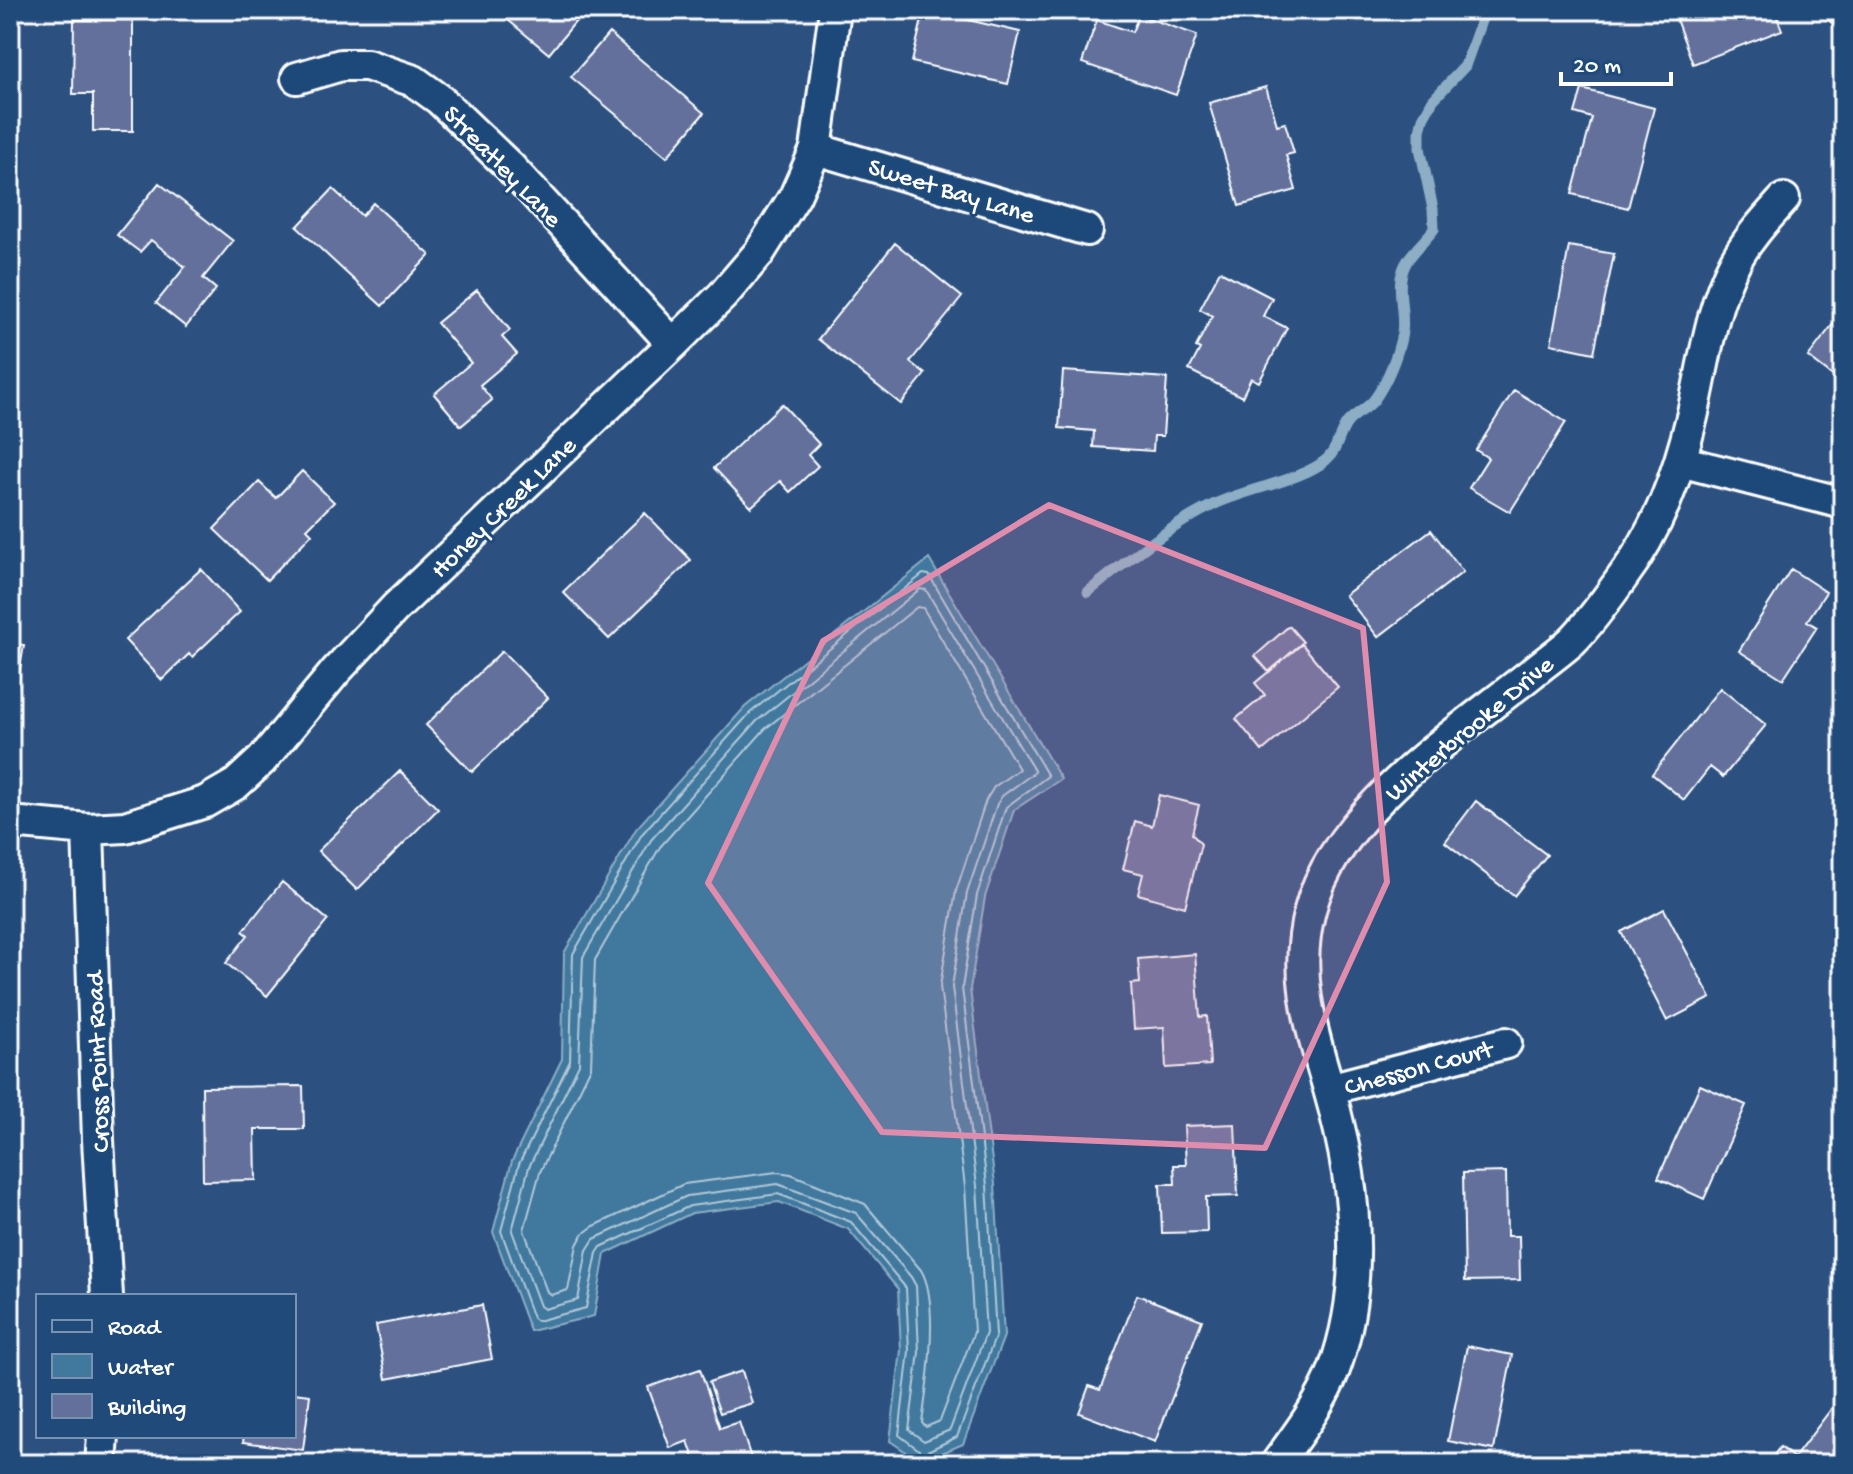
<svg xmlns="http://www.w3.org/2000/svg" width="1853" height="1474" viewBox="0 0 1853 1474" font-family="'Gochi Hand',sans-serif">
  <style>
    .water { fill: #41789e; stroke: #8daec5; stroke-width: 2 }
    .lines { fill: none; stroke-linecap: round; stroke-linejoin: round }
    .shore { stroke: #b3c9d8; stroke-width: 2 }
    .stream { stroke: #8daec5; stroke-width: 11 }
    .building { fill: #62709b; stroke: #fff; stroke-width: 2 }
    .minor-casing { stroke: #fff; stroke-width: 36 }
    .minor { stroke: #1f4a7a; stroke-width: 30 }
    .marked { fill: #e08cad; fill-opacity: 0.2; stroke: #e08cad; stroke-width: 6; stroke-linejoin: round }
    .labels { text-anchor: middle; stroke-width: 6; stroke-linejoin: round; paint-order: stroke }
    .street-label { font-size: 26px; fill: #fff; stroke: #1f4a7a }
  </style>
  <rect width="100%" height="100%" fill="#2c5180"/>
  <filter id="ink" filterUnits="userSpaceOnUse"><feTurbulence type="fractalNoise" baseFrequency=".0125" numOctaves="2"/><feDisplacementMap in="SourceGraphic" scale="16" xChannelSelector="R" yChannelSelector="G"/><feConvolveMatrix kernelMatrix="1 2 1 2 8 2 1 2 1" color-interpolation-filters="sRGB"/></filter>
  <g filter="url(#ink)">
    <path class="water" d="M929,559L1061,779L1014,810L985,897L970,989L995,1184L1004,1336L963,1444L921,1462L890,1441L901,1350L898,1289L848,1229L779,1202L692,1213L605,1254L594,1316L530,1331L493,1232L512,1161L562,1059L564,953L636,829L745,707Z"/>
    <g class="lines">
      <path class="shore" d="M923,574L929,575L1048,776L1006,807L977,895L962,988L987,1185L996,1335L957,1437L923,1453L899,1435L909,1351L906,1288L851,1222L778,1194L690,1206L601,1247L597,1253L586,1308L537,1321L533,1318L501,1231L519,1164L570,1061L573,954L642,834L750,713Z
        M920,589L926,590L1035,772L1002,796L997,804L967,893L952,987L977,1186L986,1333L950,1430L924,1441L909,1430L919,1352L916,1286L911,1277L856,1213L778,1184L687,1196L594,1239L587,1250L578,1300L544,1309L540,1306L512,1231L529,1167L579,1064L583,957L651,840L757,721Z
        M917,607L923,608L1019,769L994,787L986,800L956,891L940,986L965,1187L974,1332L940,1421L926,1427L922,1423C927,1387 940,1301 921,1270L865,1204L791,1174L777,1172L684,1184L592,1227L583,1234L577,1245L568,1290L551,1295L547,1292L524,1230L540,1172L591,1067L595,960L660,847L765,729Z"/>
      <path class="stream" d="M1088,592C1128,560 1168,527 1213,505C1245,489 1301,481 1326,460C1338,450 1338,435 1347,423C1354,414 1366,410 1374,400C1387,382 1398,355 1402,333C1405,315 1398,296 1401,278C1404,257 1422,245 1434,229L1433,209L1420,148V131L1423,118L1433,100L1465,66L1485,10"/>
    </g>
    <path class="building" d="M496,10H585L549,54Z
      M917,10H953L951,16L1020,32L1008,84L912,62L924,11Z
      M1684,10H1774L1782,30L1693,64L1674,14Z
      M1824,10H1843V31L1821,15Z
      M1139,15L1197,35L1176,95L1082,63L1097,20L1132,32Z
      M74,20H133V131H93V94H73Z
      M609,33L704,113L667,157L571,77Z
      M1266,87L1277,125L1285,123L1294,153L1286,155L1296,190L1239,206L1209,103Z
      M1582,89L1654,108L1628,208L1572,194L1592,118L1575,113Z
      M159,183L233,241L203,278L216,289L186,327L156,303L185,267L151,240L140,252L117,235Z
      M333,189L362,216L373,203L430,255L382,306L297,227Z
      M895,243L962,297L910,362L925,374L901,404L818,339Z
      M1569,246L1614,254L1594,353L1551,344Z
      M1220,271L1272,298L1263,316L1287,328L1259,382L1251,378L1242,397L1189,370L1200,349L1196,347L1212,316L1200,309Z
      M477,290L510,330L502,337L517,354L480,385L492,400L461,426L434,394L471,363L437,323Z
      M1843,311V384L1808,357Z
      M1063,371L1167,378L1163,436H1154L1153,451L1093,447L1094,431L1059,428Z
      M1514,390L1566,422L1510,512L1469,488L1488,458L1476,450Z
      M782,404L819,444L808,455L818,466L790,492L780,481L751,507L714,468Z
      M302,471L334,502L307,529L312,534L267,580L214,529L259,482L276,498Z
      M645,513L691,560L609,639L563,592Z
      M1431,530L1463,572L1378,637L1345,595Z
      M201,569L240,612L192,657L189,654L162,680L125,640Z
      M1791,569L1826,592L1807,621L1817,627L1783,679L1739,651Z
      M1289,626L1303,642L1269,672L1255,656Z
      M10,643L24,645L11,721H10Z
      M1302,644L1338,687L1262,751L1236,719L1265,695L1255,683Z
      M502,651L548,698L472,772L426,725Z
      M1720,688L1766,725L1723,777L1710,767L1684,800L1652,774Z
      M400,771L438,809L357,890L318,851Z
      M1159,795L1199,805L1192,834L1201,844L1185,907L1138,894L1143,874L1123,869L1135,821L1152,826Z
      M1476,801L1547,855L1514,896L1445,842Z
      M282,882L328,920L267,996L226,963L248,935L243,931Z
      M1664,909L1711,998L1667,1021L1621,932Z
      M1195,954L1200,1017L1207,1016L1210,1065L1166,1068L1164,1027L1134,1029L1131,984L1140,983L1138,959Z
      M1700,1085L1746,1105L1704,1199L1658,1178Z
      M303,1086L304,1129H255L256,1180L203,1181L202,1087Z
      M1235,1124L1238,1196L1206,1197L1207,1232L1162,1233L1160,1184H1175L1174,1165H1186L1184,1126Z
      M1506,1172L1507,1236H1519L1520,1280L1465,1281L1463,1173Z
      M1137,1295L1202,1320L1155,1442L1079,1413L1089,1386L1100,1390Z
      M482,1305L492,1359L386,1379L376,1325Z
      M1467,1346L1512,1355L1494,1450L1448,1441Z
      M700,1369L720,1428L739,1422L752,1461L743,1464H696L688,1441L670,1448L648,1387Z
      M742,1371L752,1403L720,1413L709,1382Z
      M294,1393L310,1395L303,1450L243,1442L244,1436H294Z
      M1832,1408L1843,1416V1464H1767L1780,1447L1794,1458Z"/>
    <g class="lines">
      <defs>
        <path id="minor" d="M297,78L341,65H367L414,81L439,99L509,166L673,344
          M816,149L1087,230
          M1680,461L1843,503
          M10,822L88,829L125,827L205,802L236,784L262,760L336,671L395,608L673,344L723,295L759,253L795,196L816,149L835,10
          M88,829L98,1140L107,1296
          M1329,1089L1506,1043
          M101,1464L103,1436
          M1276,1464C1297,1435 1321,1404 1334,1370C1367,1280 1355,1179 1329,1089C1311,1028 1293,974 1310,910C1335,812 1456,734 1532,673C1545,662 1560,652 1572,641C1590,623 1607,599 1622,578C1658,530 1678,475 1692,417C1704,366 1710,309 1735,262C1748,238 1766,219 1784,199"/>
      </defs>
      <use href="#minor" class="minor-casing"/>
      <use href="#minor" class="minor"/>
    </g>
  </g>
  <path class="marked" d="M1049,505L1363,628L1387,882L1265,1148L882,1132L708,883L823,641Z"/>
  <g class="labels">
    <g class="street-label">
      <text transform="translate(504 165) rotate(46)" y="9">Streatley Lane</text>
      <text transform="translate(952 189) rotate(17)" y="9">Sweet Bay Lane</text>
      <text transform="translate(502 506) rotate(-44)" y="9">Honey Creek Lane</text>
      <text transform="translate(1468 727) rotate(-40)" y="9">Winterbrooke Drive</text>
      <text transform="translate(96 1062) rotate(-92)" y="9">Cross Point Road</text>
      <text transform="translate(1418 1066) rotate(-15)" y="9">Chesson Court</text>
    </g>
  </g>
  <rect width="1853" height="1474" fill="none" stroke="#1f4a7a" stroke-width="40"/>
  <rect x="20" y="20" width="1813" height="1434" fill="none" stroke="#fff" stroke-width="3" filter="url(#ink)"/>
  <rect x="36" y="1294" width="260" height="144" fill="#1f4a7a" stroke="#7992af" stroke-width="2"/>
  <rect x="52" y="1320" width="40" height="12" fill="#1f4a7a" stroke="#7992af" stroke-width="2"/>
  <text x="108" y="1334" font-size="24" fill="#ffffff">Road</text>
  <rect x="52" y="1354" width="40" height="24" fill="#41789e" stroke="#7992af" stroke-width="2"/>
  <text x="108" y="1374" font-size="24" fill="#ffffff">Water</text>
  <rect x="52" y="1394" width="40" height="24" fill="#62709b" stroke="#7992af" stroke-width="2"/>
  <text x="108" y="1414" font-size="24" fill="#ffffff">Building</text>
  <path d="M1561 72v12h110v-12" fill="none" stroke="#ffffff" stroke-width="4"/>
  <text x="1573" y="72" font-size="24" fill="#ffffff" stroke="#1f4a7a" stroke-width="6" paint-order="stroke">20 m</text>
</svg>
